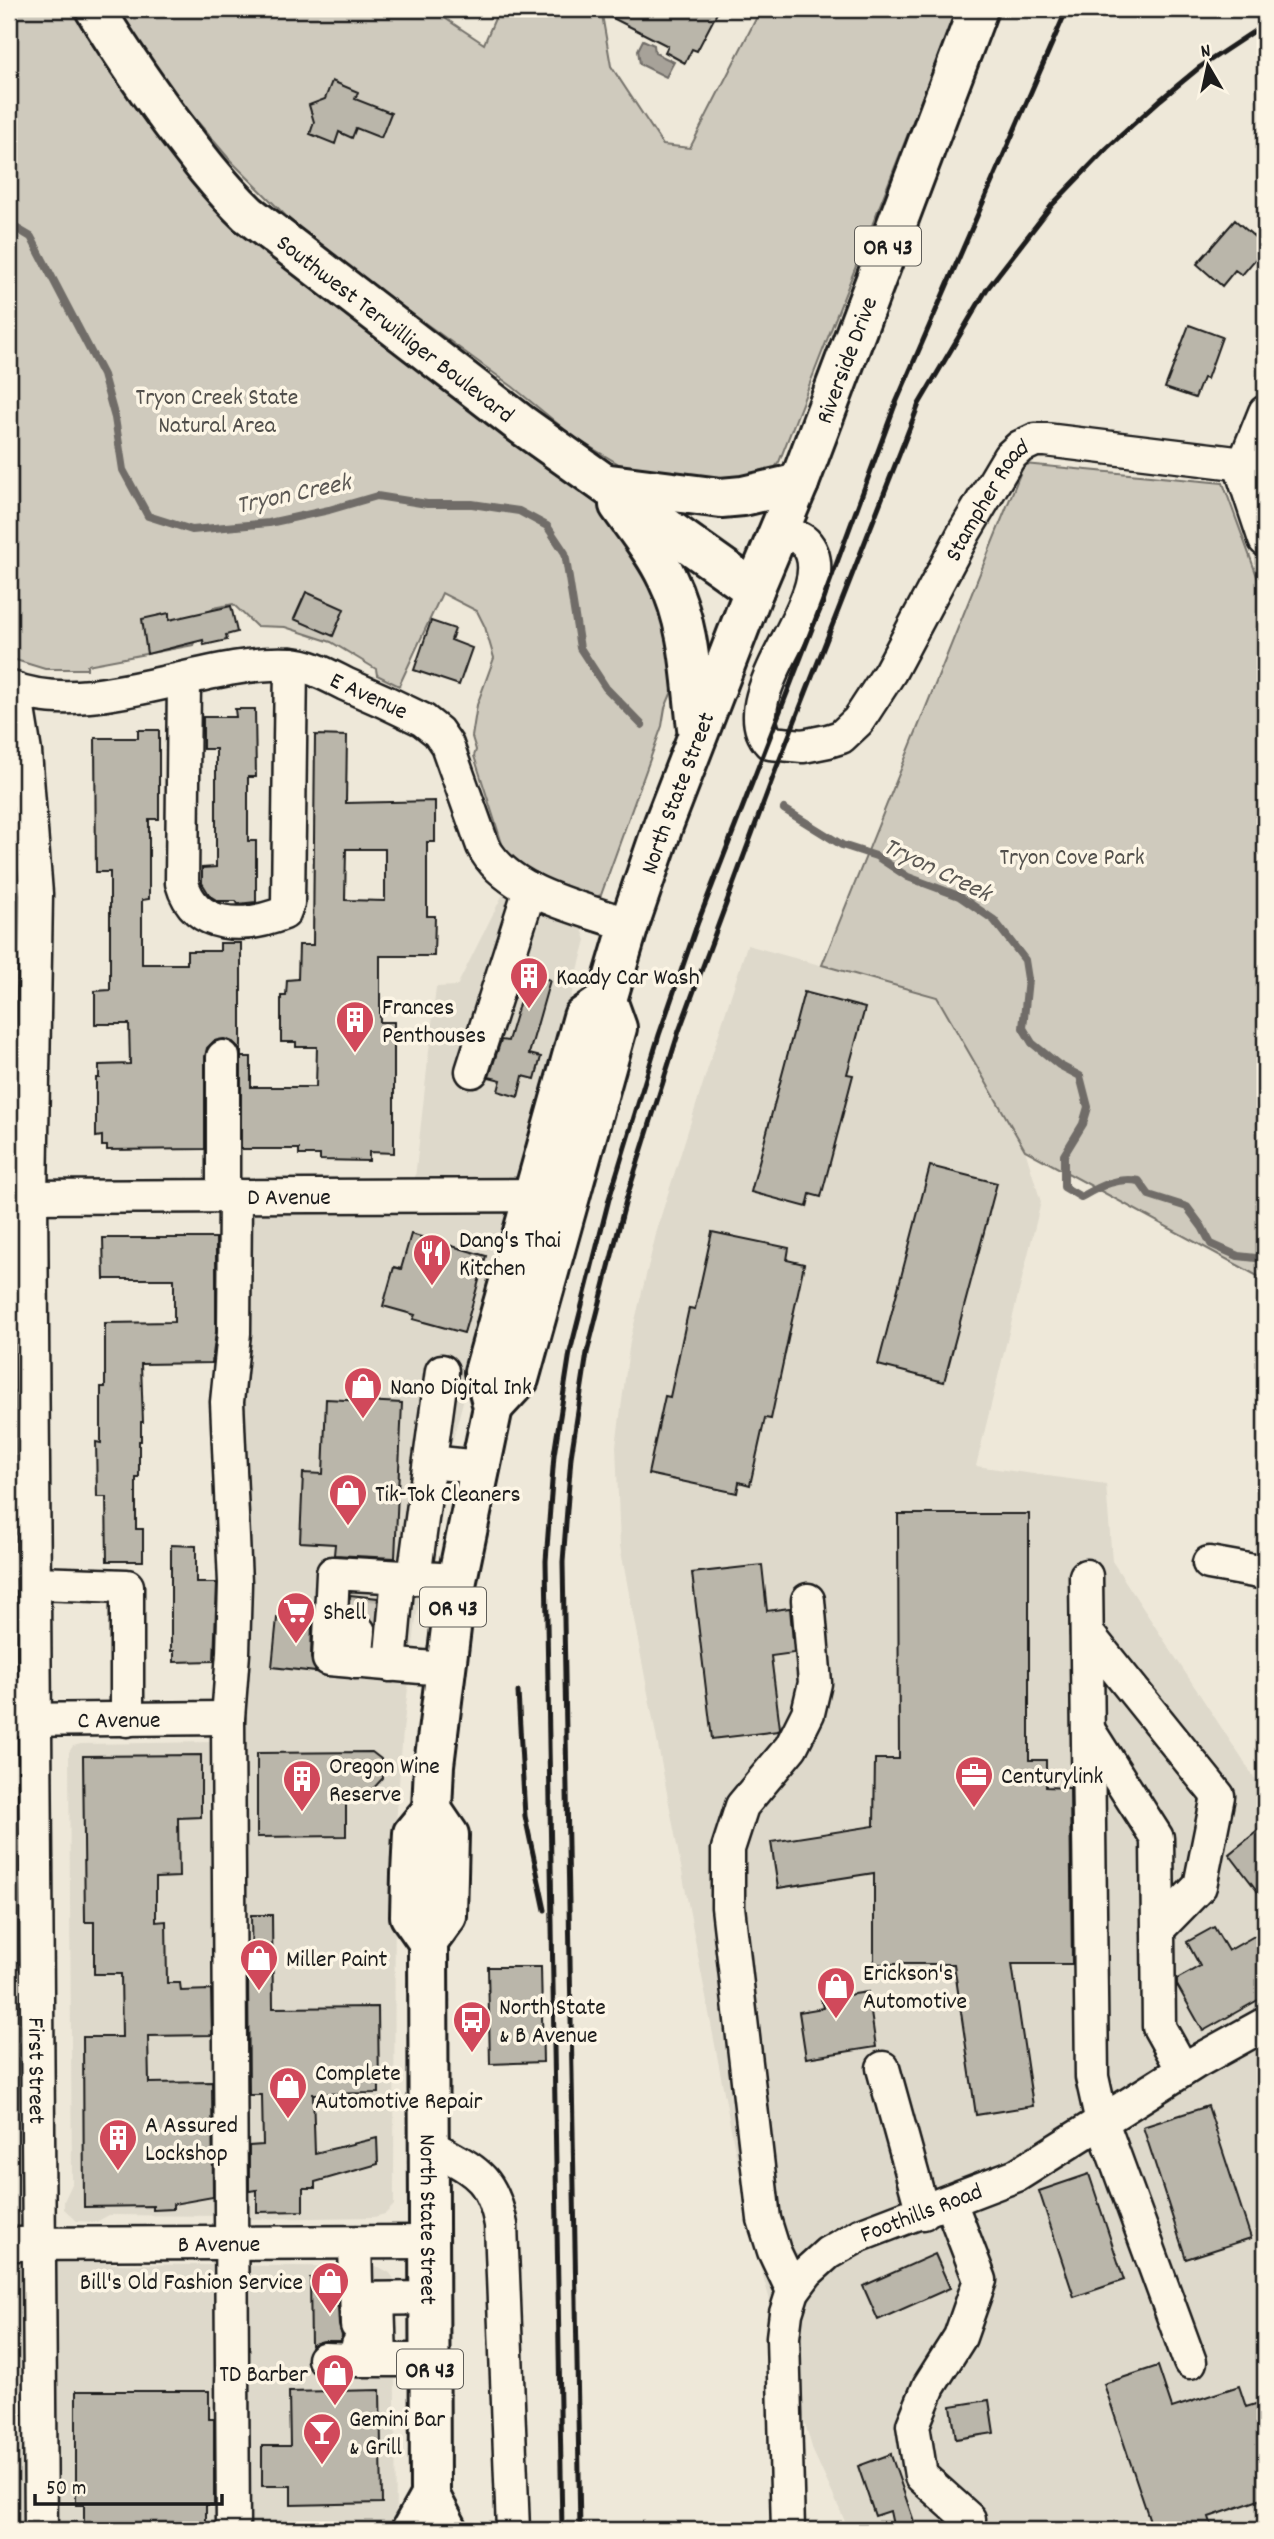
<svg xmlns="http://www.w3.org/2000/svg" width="1274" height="2539" viewBox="0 0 1274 2539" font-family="Dekko,sans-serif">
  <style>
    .built { fill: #ded9cb }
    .green { fill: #cfcabd; stroke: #76736c; stroke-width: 2 }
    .water { fill: #a7a299; stroke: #6f6c67; stroke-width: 2 }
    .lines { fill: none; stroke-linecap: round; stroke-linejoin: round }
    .stream { stroke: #6f6c67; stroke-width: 8 }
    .building { fill: #bab6aa; stroke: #1c1c1c; stroke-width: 2; fill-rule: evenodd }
    .minor-tunnel { stroke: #cec9bd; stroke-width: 32; stroke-dasharray: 32 16; stroke-linecap: butt }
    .minor-casing { stroke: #1c1c1c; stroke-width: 37 }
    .major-casing { stroke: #1c1c1c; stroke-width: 44 }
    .minor { stroke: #fcf5e5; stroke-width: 32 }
    .major { stroke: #fcf5e5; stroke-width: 38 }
    .rail { stroke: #1c1c1c; stroke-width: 5 }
    .labels { text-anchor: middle; stroke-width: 7; stroke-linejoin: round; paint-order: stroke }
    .shield { fill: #fcf5e5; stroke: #5f5d58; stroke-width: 2 }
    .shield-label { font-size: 23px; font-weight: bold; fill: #1c1c1c }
    .street-label { font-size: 24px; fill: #1c1c1c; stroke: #fcf5e5 }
    .park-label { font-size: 24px; fill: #52504c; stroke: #fcf5e5 }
    .poi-label { font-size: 24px; fill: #1c1c1c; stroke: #fcf5e5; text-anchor: start }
    .water-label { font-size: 26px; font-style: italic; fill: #5b5854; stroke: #fcf5e5 }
  </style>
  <rect width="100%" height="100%" fill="#eee8d9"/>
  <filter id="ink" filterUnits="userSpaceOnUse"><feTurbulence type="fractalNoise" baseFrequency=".0143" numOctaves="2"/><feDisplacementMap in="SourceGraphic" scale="14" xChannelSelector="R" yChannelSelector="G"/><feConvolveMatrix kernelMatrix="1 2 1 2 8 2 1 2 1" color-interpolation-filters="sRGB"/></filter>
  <g filter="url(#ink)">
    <path class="built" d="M508,884L582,929L586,940L436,1503L416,1619L403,1731L395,1837L394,2205L385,2214L374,2217L242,2219L245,1207L412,1206L436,987L457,986Z
      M747,945L937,997L1025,1150L1041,1202L976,1466L1106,1484L1112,1561L1265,1794V2521L1237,2530H849L813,2451L751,2234L620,1546L616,1446L630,1341L659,1222Z
      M214,1742L223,2216L109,2215L96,2222L77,2221L64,2209V2201L72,2184L69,1752L73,1746L81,1744Z
      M9,2258H102L113,2264L379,2267L390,2273L394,2279L396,2530H9Z"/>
    <path class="green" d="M9,9H80L142,106L584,489L617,524L649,570L678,677L665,708L662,726L601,895L593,898C563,887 526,878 505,853L474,756L476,750L472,737L477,705L494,658L485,627L477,611L442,593L399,686L377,675L376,669L331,642L285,627L256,626L233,604L213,608L203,622L193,645L87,665V669H45L9,658Z
      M114,9H431L484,44L499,9H601L611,66L663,145L690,148L761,9H957L779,462L768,477L758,482L634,473L575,438L513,387L330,254L287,217L230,160L169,88Z
      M1024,464L1223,483L1265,598V1280L1025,1150L937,997L822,965Z"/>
    <path class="water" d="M643,40L654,45L655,53L674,62L666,77L640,64L638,50Z"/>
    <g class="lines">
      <path class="stream" d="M9,224L31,237L103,375L115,418L123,470L148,516L192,530L269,523L329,510L377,496L427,504H472L519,511L547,526L565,553L580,648L606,688L642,725
        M784,809L842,845L876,856L908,877L959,896L994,920L1025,960L1028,979L1023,1028L1032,1043L1059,1065L1080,1076L1088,1107L1083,1124L1064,1155V1187L1081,1197C1101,1186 1116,1177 1139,1181L1149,1195L1187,1207L1202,1227L1211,1244L1238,1256L1265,1259"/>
    </g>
    <path class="building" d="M595,9H719L697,51L692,49L685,63L665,52L668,46Z
      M332,81L358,92L355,99L391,113L381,138L356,128L352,138L339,132L335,144L310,134L314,122L309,105L325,99Z
      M1235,220L1265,246V248L1242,275L1235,270L1222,286L1197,264Z
      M1189,325L1222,337L1207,379L1203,378L1195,398L1165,388Z
      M306,592L344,609L333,636L294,619Z
      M231,606L237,632L226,635L227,640L204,645L203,640L147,654L142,619L169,613V620Z
      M431,621L455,629L451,640L472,648L459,685L414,670Z
      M235,709H255L256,777H248V841H256V902L238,904L236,901H218L210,896L202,883V868L216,867V749H203V717H236Z
      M138,730H159V819H149V899L142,900V964H187V951H220V943H241V1056L238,1047L233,1042L224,1039L214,1041L207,1048L205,1057V1149L107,1150V1146H102V1136L96,1137V1078H99V1065L130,1064L129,1024H95V991L110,990V872H96L95,738H138Z
      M315,735L347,736L346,803L435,801V842H427V916H435L434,956H380V1022H394V1153L369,1152V1161L320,1160V1155H299V1149H241V1057H251V1087H316L317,1047H296V1042H281V996H286L287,980L298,979L299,945H313ZM346,849H385V901L345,900Z
      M528,974L550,980L529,1054L541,1057L535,1079L523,1076L518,1097L498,1091L501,1080L489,1077L501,1040L508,1041Z
      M804,992L865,1008L847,1074L853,1075L821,1197L810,1194L807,1207L751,1192Z
      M930,1166L997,1183L944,1382L878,1365Z
      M712,1232L789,1248L787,1260L804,1264L771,1419L765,1418L750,1485L739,1482L737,1493L648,1474L665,1396L670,1397L689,1308L695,1309Z
      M411,1234L486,1256L464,1333L413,1319L415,1315L383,1306L394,1267L401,1269Z
      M103,1238H216V1332L212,1363L141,1364L143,1422H141V1441H139V1478H136V1529H143V1561H107L106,1497H97L96,1442L101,1443V1387H105V1323L174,1322V1279H104Z
      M326,1399L402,1403L395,1558L334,1555L335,1544L300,1542L303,1473L323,1474Z
      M898,1514H1029V1760H1046V1787L1070,1788L1072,1964H1012L1033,2106L976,2115L954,1964H874V1873L778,1888L771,1842L874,1826L875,1759H899Z
      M171,1545L196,1546V1583H217L214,1661L174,1662V1651H171Z
      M762,1565L767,1611L790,1608L794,1653L771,1656L780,1728L778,1731L712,1739L692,1573Z
      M350,1595L378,1598L375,1624L370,1618L361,1614L349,1617Z
      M277,1618L312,1622L311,1658L316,1672L272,1667Z
      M372,1752L381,1759L383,1778L372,1790L346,1791V1836L257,1837V1753Z
      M201,1755V1817L178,1818L179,1877L156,1878V1922L166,1921L167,1983H180L181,1991L211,1990L212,2035L148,2036L149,2083L212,2082L213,2197L173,2204V2209L153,2210V2206L84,2207L83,2037H122L121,1974H94V1922H85L83,1756Z
      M1265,1825V1901L1229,1854Z
      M251,1915H272L273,2008L378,2007L379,2093L313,2094L315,2153L377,2138L378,2164L315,2182V2188H303V2211L257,2212V2190L249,2191V2146L263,2145L262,2095H249L248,1976H252Z
      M1214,1927L1228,1951L1265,1930V1996L1203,2031L1177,1985V1979L1200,1966L1187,1942Z
      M488,1967H541L543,2062L490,2064Z
      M868,1992L876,2047L806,2058L799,2012L823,2008L821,1999Z
      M1208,2106L1251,2238L1186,2259L1143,2127Z
      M1089,2174L1124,2280L1074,2297L1039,2191Z
      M935,2254L950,2288L878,2320L863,2286Z
      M310,2278L331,2279V2306H338L339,2325L342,2336L341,2341H324L311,2345Z
      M1158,2366L1172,2408L1239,2386L1246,2407L1265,2401V2498L1209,2517L1213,2530H1153L1104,2384Z
      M380,2390L382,2503L291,2505V2486H262V2446H290L289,2392Z
      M76,2391H209V2419H214V2505H206V2530H84V2505H76Z
      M989,2400L994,2433L956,2439L951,2406Z
      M891,2454V2455L917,2530H894L890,2511L875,2516L858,2466Z"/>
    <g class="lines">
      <path class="minor-tunnel" d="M359,1632L363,1596"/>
      <defs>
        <g id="minor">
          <path d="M1244,464L1243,474L1265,540"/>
          <path id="s1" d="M781,531C788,534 800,537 805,542C848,589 725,694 770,743L803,746L828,741L841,737L858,721L890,672L965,531L1009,457L1020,447L1035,440H1046L1244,464L1265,412"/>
          <path d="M184,680L182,883C195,931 246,928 284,913L288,903L291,664"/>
          <path id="s2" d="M9,687C91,721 204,659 290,664C310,665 327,675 345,684C371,695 397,707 423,720L438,732L447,745L483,846C507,894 582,908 629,925"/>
          <path id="s3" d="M15,690L25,752L36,894L31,1197L41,2530"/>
          <path d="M223,1057V1196"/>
          <path d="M472,1071L530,889"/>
          <path id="s4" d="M9,1197L555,1195"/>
          <path d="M430,1462L479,1467"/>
          <path d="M1209,1563L1265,1573"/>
          <path d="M1086,1576L1092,2077L1102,2122L1190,2362"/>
          <path d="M414,1578L442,1371"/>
          <path d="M35,1583L127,1586V1720"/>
          <path d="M1087,1633L1218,1796L1200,1886L1158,1929"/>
          <path d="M356,1662L359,1632"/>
          <path d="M390,1665L398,1577"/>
          <path d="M444,1669L329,1659L333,1573L457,1580"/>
          <path id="s5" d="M9,1720L228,1718"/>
          <path d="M1089,1731L1157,1838L1159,2027L1183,2070"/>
          <path d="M883,2068L923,2213"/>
          <path d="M429,2145C471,2170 491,2172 501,2225L513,2530"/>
          <path d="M950,2202L980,2280L960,2337L929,2386L913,2425L921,2476L969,2519"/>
          <path d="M355,2243L357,2325"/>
          <path id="s6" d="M9,2244L429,2242"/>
          <path d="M793,2291L774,2251L764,2219L728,1907V1849L742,1806L791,1747L808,1713L815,1683L808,1600"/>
          <path d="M357,2299L429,2298"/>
          <path d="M378,2299L380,2359"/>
          <path d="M358,2345V2360H430"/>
          <path d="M324,2359L358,2360"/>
          <path d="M233,2530L228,1718L233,1653L235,1583L227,1402L234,1333L235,1195"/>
          <path id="s7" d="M788,2530L783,2337L786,2313L793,2291L807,2272L828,2253L860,2235L1017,2175L1196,2062L1265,2024"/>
        </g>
        <g id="major">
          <path id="s8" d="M95,9C118,48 144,85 171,122C195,154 219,186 248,214L522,425L754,590"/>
          <path d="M610,484L721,498L743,496L799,483"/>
          <path d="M619,505C636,529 655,552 667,578C690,624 691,678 697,728"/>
          <path id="s9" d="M493,1407L519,1379L617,1028L607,1000L629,925L664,823L754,590L799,483L978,9"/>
          <path id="s10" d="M432,1810L413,1833L411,1874L410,1916L428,1942L430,2496L448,2530"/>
          <path d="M428,1942L447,1916L449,1835L432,1810L434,1765L457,1580L493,1407L484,1372L583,1017L607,1000"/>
          <path d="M411,2530L430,2496"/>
        </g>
      </defs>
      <use href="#minor" class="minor-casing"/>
      <use href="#major" class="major-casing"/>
      <use href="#minor" class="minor"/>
      <use href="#major" class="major"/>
      <path class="rail" d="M518,1692L525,1816L545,1910
        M562,2530L546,1561L554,1455L570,1352L609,1199L659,1035L698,922L822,603L895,405L1067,9
        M580,2530L563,1562L571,1457L587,1353L626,1200L679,1031L776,769L919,404L987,289L1052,205L1107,148L1160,100L1200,67L1265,24"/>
    </g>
  </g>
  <defs>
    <symbol id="building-pin" viewBox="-11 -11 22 30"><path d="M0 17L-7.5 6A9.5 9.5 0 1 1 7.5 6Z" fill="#d1495b" stroke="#fcf5e5"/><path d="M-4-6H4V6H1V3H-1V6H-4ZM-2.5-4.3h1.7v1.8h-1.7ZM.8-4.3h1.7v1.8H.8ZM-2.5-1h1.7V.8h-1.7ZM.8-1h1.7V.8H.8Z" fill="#fff"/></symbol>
    <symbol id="restaurant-pin" viewBox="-11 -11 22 30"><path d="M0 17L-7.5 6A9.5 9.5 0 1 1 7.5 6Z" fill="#d1495b" stroke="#fcf5e5"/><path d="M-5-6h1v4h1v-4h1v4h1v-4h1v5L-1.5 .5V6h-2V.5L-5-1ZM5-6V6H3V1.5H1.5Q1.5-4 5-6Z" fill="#fff"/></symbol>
    <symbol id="shop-pin" viewBox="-11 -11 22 30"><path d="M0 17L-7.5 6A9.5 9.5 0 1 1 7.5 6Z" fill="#d1495b" stroke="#fcf5e5"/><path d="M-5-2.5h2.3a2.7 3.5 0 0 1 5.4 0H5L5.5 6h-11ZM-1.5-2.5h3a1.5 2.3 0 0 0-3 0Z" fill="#fff"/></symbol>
    <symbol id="supermarket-pin" viewBox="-11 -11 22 30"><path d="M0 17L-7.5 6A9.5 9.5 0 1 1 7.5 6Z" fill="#d1495b" stroke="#fcf5e5"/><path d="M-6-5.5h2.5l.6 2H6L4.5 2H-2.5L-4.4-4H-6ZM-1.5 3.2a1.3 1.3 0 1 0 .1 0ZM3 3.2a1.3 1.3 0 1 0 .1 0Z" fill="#fff"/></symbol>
    <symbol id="office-pin" viewBox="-11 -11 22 30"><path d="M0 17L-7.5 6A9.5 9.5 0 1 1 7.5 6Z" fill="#d1495b" stroke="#fcf5e5"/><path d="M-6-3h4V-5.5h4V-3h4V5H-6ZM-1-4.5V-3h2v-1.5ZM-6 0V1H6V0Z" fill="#fff"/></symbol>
    <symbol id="bus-pin" viewBox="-11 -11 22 30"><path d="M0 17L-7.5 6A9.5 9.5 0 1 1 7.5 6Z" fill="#d1495b" stroke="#fcf5e5"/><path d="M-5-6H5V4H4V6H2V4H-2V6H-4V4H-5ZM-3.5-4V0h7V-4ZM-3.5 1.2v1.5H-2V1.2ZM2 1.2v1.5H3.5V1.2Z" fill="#fff"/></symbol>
    <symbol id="bar-pin" viewBox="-11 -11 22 30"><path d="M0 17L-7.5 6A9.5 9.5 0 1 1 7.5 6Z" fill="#d1495b" stroke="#fcf5e5"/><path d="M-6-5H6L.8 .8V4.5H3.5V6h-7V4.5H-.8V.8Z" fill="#fff"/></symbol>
  </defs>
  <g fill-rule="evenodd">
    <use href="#building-pin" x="507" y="954" width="44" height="60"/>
    <use href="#building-pin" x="333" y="998" width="44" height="60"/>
    <use href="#restaurant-pin" x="410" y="1231" width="44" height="60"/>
    <use href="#shop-pin" x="341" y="1364" width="44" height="60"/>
    <use href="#shop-pin" x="326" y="1471" width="44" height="60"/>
    <use href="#supermarket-pin" x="274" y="1589" width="44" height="60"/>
    <use href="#office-pin" x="952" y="1753" width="44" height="60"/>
    <use href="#building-pin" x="280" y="1757" width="44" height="60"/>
    <use href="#shop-pin" x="237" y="1936" width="44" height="60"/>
    <use href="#shop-pin" x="814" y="1964" width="44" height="60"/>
    <use href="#bus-pin" x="450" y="1998" width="44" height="60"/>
    <use href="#shop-pin" x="266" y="2064" width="44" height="60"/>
    <use href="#building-pin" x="96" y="2116" width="44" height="60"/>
    <use href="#shop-pin" x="308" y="2259" width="44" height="60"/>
    <use href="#shop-pin" x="313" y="2351" width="44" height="60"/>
    <use href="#bar-pin" x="300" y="2410" width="44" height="60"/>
  </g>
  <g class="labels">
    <g class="shield">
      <rect x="855" y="226.5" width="66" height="39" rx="5"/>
      <rect x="420" y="1587.5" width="66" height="39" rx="5"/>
      <rect x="397" y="2349.5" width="66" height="39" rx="5"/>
    </g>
    <g class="shield-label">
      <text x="888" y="254">OR 43</text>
      <text x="453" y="1615">OR 43</text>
      <text x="430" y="2377">OR 43</text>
    </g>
    <g class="street-label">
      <text dy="8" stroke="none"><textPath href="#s8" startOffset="443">Southwest Terwilliger Boulevard</textPath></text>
      <text dy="8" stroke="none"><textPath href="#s9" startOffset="1116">Riverside Drive</textPath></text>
      <text dy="8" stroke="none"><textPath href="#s1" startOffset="595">Stampher Road</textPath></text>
      <text dy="8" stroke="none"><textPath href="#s2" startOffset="371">E Avenue</textPath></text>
      <text dy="8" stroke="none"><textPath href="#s9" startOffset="651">North State Street</textPath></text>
      <text dy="8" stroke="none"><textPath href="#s4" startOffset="280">D Avenue</textPath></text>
      <text dy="8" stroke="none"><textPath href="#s5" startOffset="110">C Avenue</textPath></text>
      <text dy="8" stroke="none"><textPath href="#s3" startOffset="1382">First Street</textPath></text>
      <text dy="8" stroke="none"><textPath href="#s7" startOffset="394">Foothills Road</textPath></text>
      <text dy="8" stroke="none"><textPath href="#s10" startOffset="422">North State Street</textPath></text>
      <text dy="8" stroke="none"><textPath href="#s6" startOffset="210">B Avenue</textPath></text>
    </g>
    <g class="park-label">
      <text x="217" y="404">Tryon Creek State<tspan x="217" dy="28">Natural Area</tspan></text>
      <text x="1072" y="864">Tryon Cove Park</text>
    </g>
    <g class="poi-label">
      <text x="556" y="984">Kaady Car Wash</text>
      <text x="382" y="1014">Frances<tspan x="382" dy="28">Penthouses</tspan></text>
      <text x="459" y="1247">Dang's Thai<tspan x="459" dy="28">Kitchen</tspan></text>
      <text x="390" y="1394">Nano Digital Ink</text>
      <text x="375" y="1501">Tik-Tok Cleaners</text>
      <text x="323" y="1619">Shell</text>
      <text x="329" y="1773">Oregon Wine<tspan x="329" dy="28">Reserve</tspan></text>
      <text x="1001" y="1783">Centurylink</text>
      <text x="286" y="1966">Miller Paint</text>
      <text x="863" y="1980">Erickson's<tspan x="863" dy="28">Automotive</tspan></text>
      <text x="499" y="2014">North State<tspan x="499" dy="28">&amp; B Avenue</tspan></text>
      <text x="315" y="2080">Complete<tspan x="315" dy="28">Automotive Repair</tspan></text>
      <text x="145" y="2132">A Assured<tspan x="145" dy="28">Lockshop</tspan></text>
      <text x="303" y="2289" text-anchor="end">Bill's Old Fashion Service</text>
      <text x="308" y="2381" text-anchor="end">TD Barber</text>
      <text x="349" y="2426">Gemini Bar<tspan x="349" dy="28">&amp; Grill</tspan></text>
    </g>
    <g class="water-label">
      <text transform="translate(293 492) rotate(-12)" y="9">Tryon Creek</text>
      <text transform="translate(938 868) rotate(26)" y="9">Tryon Creek</text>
    </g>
  </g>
  <rect width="1274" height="2539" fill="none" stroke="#fcf5e5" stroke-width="35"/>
  <rect x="18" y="18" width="1239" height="2504" fill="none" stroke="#1c1c1c" stroke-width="2.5" filter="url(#ink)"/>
  <g transform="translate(1208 66) rotate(351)" stroke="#fcf5e5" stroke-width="5" paint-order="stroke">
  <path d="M0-5L12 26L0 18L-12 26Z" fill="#1c1c1c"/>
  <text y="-10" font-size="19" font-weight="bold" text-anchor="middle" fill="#1c1c1c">N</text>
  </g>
  <path d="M35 2494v10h187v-10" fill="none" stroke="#1c1c1c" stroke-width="3.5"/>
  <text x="46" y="2494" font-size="21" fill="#1c1c1c" stroke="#fcf5e5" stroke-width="5" paint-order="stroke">50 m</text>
</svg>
